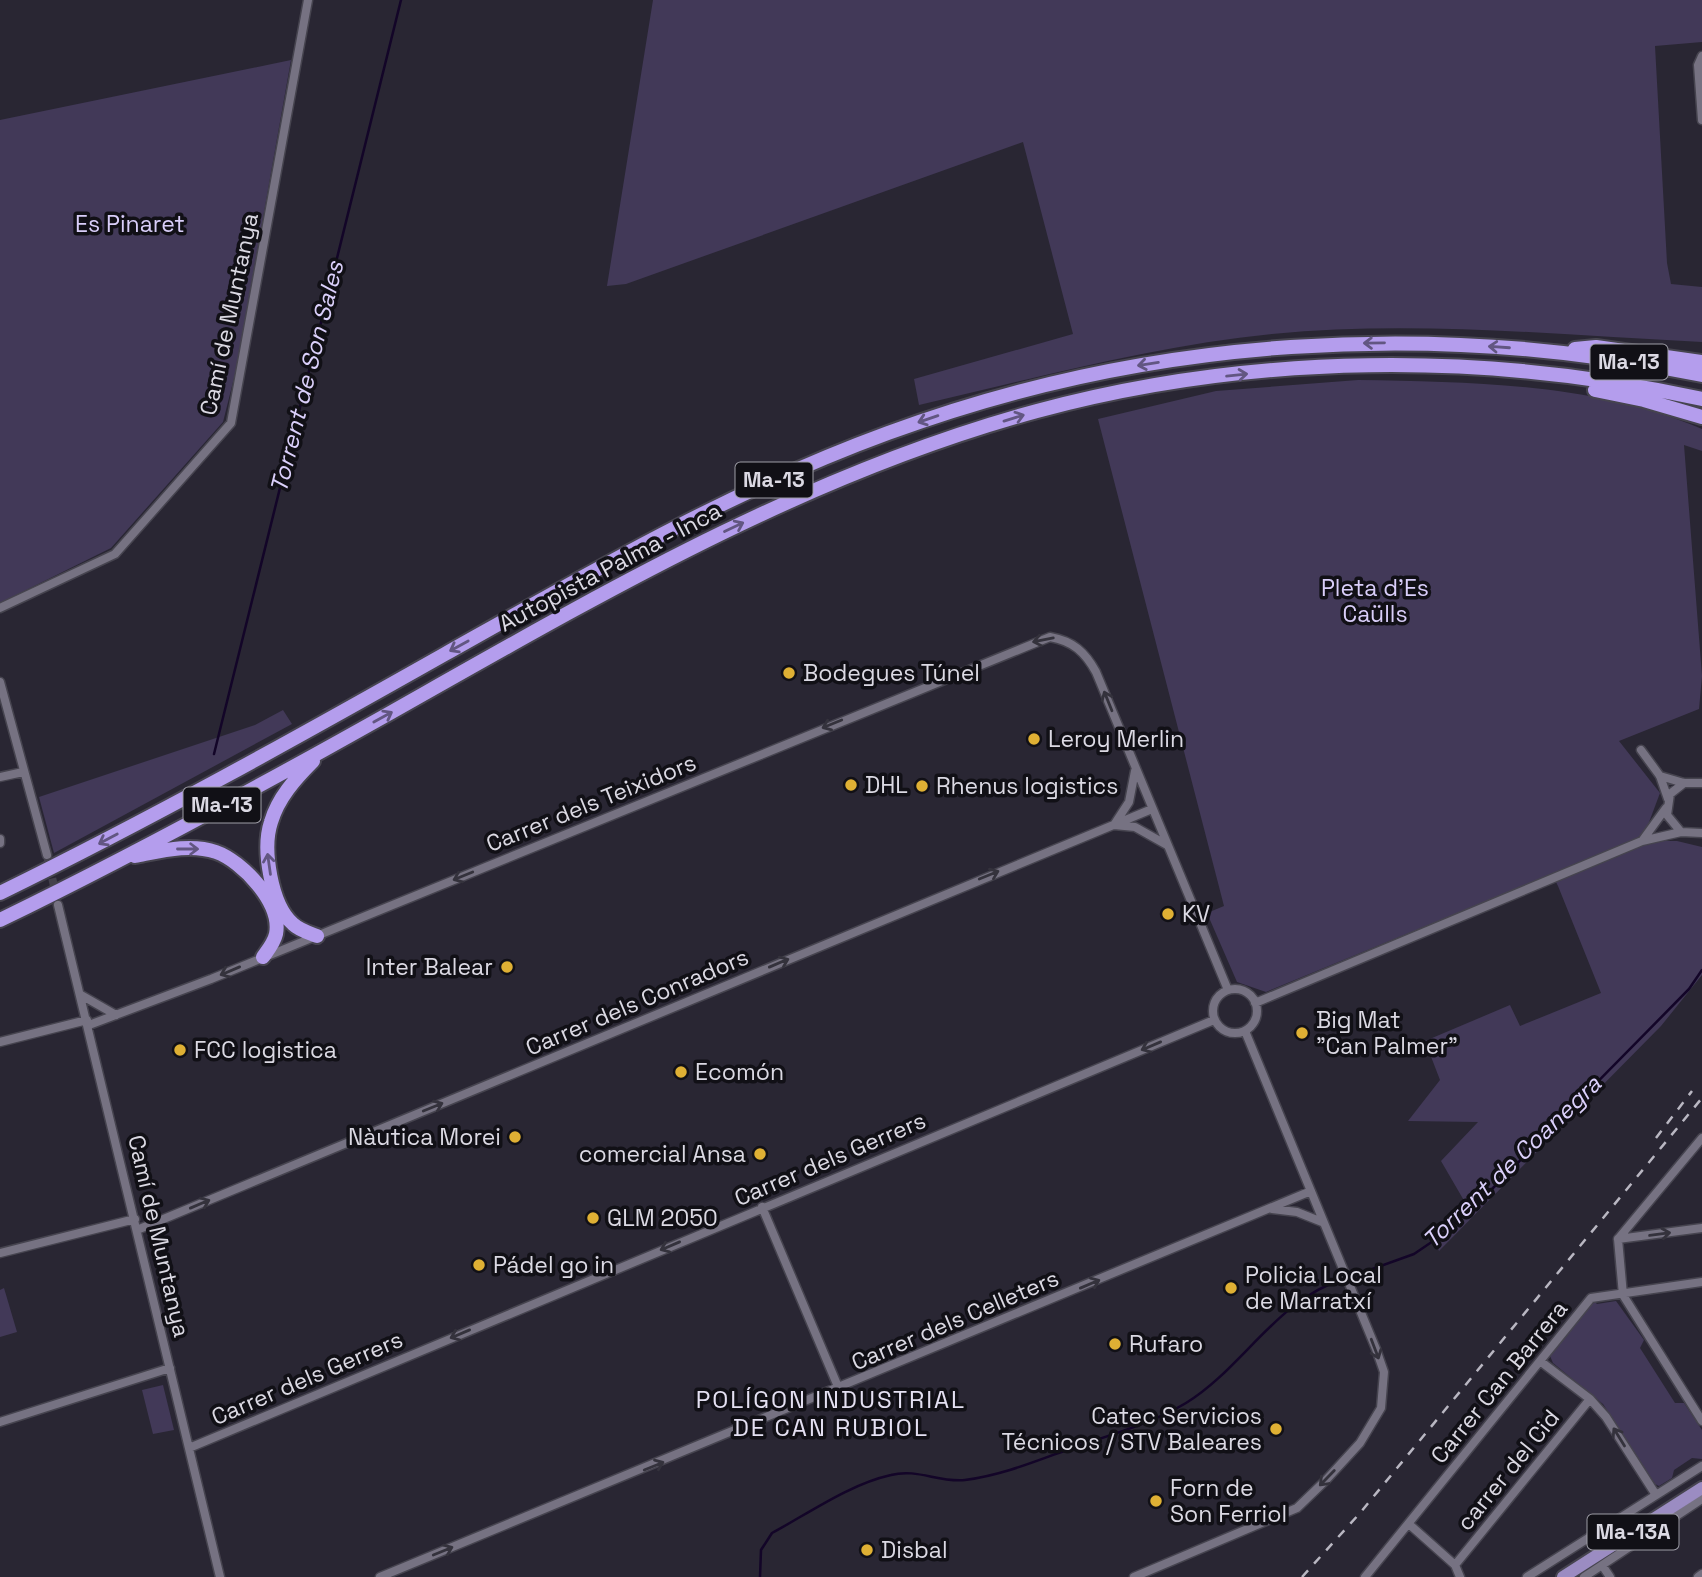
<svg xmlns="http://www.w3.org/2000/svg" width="1702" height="1577" viewBox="0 0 1702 1577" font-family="'Space Grotesk',sans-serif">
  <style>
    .green { fill: #423958 }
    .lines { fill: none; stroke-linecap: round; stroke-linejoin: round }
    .stream { stroke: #130528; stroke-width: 2.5 }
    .street-tunnel { stroke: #44414d; stroke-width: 8; stroke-dasharray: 8 4; stroke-linecap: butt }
    .street-casing { stroke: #46444f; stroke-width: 11 }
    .primary-casing { stroke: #46444f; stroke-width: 16 }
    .highway-casing { stroke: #46444f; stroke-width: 18 }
    .street { stroke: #767282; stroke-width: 8 }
    .primary { stroke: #9b8cc2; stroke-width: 12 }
    .highway { stroke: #b49ded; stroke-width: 14 }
    .rail { stroke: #b9b7c2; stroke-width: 2.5; stroke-dasharray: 9 9; stroke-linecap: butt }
    .oneway { stroke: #625682 }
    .oneway2 { stroke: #34323c }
    .poi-dot { fill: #dfb034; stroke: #111016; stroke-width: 2.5 }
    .labels { text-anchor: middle; stroke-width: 7; stroke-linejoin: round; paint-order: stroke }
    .shield { fill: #111016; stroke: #9e9da6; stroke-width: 2 }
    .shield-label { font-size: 21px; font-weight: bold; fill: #dbd9e3 }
    .park-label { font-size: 23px; fill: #d9cef9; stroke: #111016 }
    .street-label { font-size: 23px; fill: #dbd9e3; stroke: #111016 }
    .poi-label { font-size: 23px; fill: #dbd9e3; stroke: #111016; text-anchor: start }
    .water-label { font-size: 24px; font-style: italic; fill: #dbd0fb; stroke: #111016 }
    .neighbourhood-label { font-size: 24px; letter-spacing: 2px; fill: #e4e0f2; stroke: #111016 }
  </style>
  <rect width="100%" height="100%" fill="#292633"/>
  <path class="green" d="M653,0H1702V42L1655,46L1667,263L1671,284L1702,287V342C1559,335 1415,320 1272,334C1152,346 1036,378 919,405L914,379L1073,334L1023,142L626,284L607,286Z
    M291,60L236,370L223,422L111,548L0,603V120Z
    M1358,380C1474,382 1594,383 1702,429V451L1684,445L1702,676L1699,709L1619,741L1660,793L1642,841H1677L1702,847V975L1661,1026L1439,1251L1432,1234L1466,1204L1441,1161L1478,1122L1408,1121L1440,1080L1425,1041L1510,1005L1520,1026L1601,993L1558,886L1552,874L1266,992L1237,982L1207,913L1224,906L1098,419L1216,391Z
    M283,710L292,724L54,853L39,797L255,725Z
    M4,1288L17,1332L0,1337V1290Z
    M1591,1298L1597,1304L1616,1301L1644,1340L1640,1348L1675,1403H1684L1702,1430V1459L1692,1458L1674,1470L1672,1478L1659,1486L1655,1484L1603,1404L1553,1363L1548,1351Z
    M163,1385L174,1430L153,1434L142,1390Z"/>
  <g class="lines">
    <path class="stream" d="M214,754L401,0
      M1350,1277L1414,1254L1442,1235L1493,1188L1689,989L1702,970
      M760,1577L761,1550L772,1533C809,1513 850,1484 891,1475C917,1468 939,1483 965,1480C1003,1475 1036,1461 1072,1448C1110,1435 1151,1424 1186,1403C1243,1368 1277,1299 1344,1279"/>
    <path class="street-tunnel" d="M47,855L56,895"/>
    <defs>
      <path id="street" d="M1702,56L1698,65L1702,120
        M0,608L115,554L231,423L308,0
        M0,682L47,855
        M1641,750L1660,776L1668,799
        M1135,771L1129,802L1114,825L1135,827L1167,845
        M1660,776L1684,783H1702
        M0,777L23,772
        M1684,783L1670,794L1667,815L1681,832L1702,833
        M0,839V843
        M1642,841L1666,808
        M58,905L220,1577
        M1213 1011a22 22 0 1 1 44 0a22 22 0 1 1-44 0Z
        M81,995L116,1015
        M1255,1003L1642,841L1681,832
        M89,1025L211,979L1050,637C1073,641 1085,652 1096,672L1228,990
        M0,1042L87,1020
        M762,1207L839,1389
        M1272,1209L1297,1212L1322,1222
        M137,1230L1152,809
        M1618,1239L1623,1295L1702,1421
        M1618,1239L1702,1138
        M1618,1239L1702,1228
        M0,1253L135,1219
        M1540,1361L1590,1399L1606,1417L1656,1495
        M0,1422L170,1368
        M189,1448L1214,1020
        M1410,1525L1455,1565L1460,1577
        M1455,1565L1590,1399
        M1602,1565L1610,1577
        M380,1577L1311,1191
        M1134,1577L1297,1508L1326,1480L1360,1443L1381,1408L1384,1372L1376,1349L1245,1031
        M1365,1577L1591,1298L1702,1282
        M1527,1577L1702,1466
        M1584,1577L1702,1499
        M1698,1577L1702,1574"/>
      <path id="primary" d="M1563,1577L1702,1488"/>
      <path id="highway" d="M1575,349L1596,347L1702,362
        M1595,390L1644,400L1702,417
        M313,761C295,779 278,798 271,822C262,849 271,905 293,924C299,930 309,933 317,936
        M135,856C161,851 190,843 216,852C242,861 282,903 276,934C274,943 268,950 263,957
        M0,893C151,819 298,737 445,654C589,573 732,490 888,433C1148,337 1431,319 1702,375
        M0,920C132,856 262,785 390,713C597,596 805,474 1037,411C1252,353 1485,351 1702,399"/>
    </defs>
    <use href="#street" class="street-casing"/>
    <use href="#primary" class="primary-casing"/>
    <use href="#highway" class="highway-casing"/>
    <use href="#street" class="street"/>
    <use href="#primary" class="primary"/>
    <use href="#highway" class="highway"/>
    <path class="rail" d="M1656,1138L1692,1091
      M1302,1577L1360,1513L1702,1098"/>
  </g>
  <defs><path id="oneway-shaft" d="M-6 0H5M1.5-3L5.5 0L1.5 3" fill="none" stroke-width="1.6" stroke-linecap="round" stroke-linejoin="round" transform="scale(1.75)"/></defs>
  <g class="oneway">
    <use href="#oneway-shaft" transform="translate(1374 343) rotate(179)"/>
    <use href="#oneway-shaft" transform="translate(1499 347) rotate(-176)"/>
    <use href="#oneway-shaft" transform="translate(1148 364) rotate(171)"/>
    <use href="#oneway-shaft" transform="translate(1237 375) rotate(-6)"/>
    <use href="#oneway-shaft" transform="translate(1014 418) rotate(-17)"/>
    <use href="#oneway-shaft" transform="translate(928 419) rotate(161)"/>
    <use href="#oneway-shaft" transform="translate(734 527) rotate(-25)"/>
    <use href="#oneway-shaft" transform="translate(459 646) rotate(151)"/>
    <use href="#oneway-shaft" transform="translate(383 717) rotate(-29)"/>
    <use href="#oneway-shaft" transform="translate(108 839) rotate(152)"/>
    <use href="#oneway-shaft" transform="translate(188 849)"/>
    <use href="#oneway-shaft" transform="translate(269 864) rotate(-98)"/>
  </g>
  <g class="oneway2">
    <use href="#oneway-shaft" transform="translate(1043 640) rotate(169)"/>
    <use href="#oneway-shaft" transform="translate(1108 701) rotate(-112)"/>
    <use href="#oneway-shaft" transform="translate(832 724) rotate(158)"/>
    <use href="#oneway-shaft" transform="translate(989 875) rotate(-22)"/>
    <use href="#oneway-shaft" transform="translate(463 876) rotate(158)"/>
    <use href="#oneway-shaft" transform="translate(779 963) rotate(-23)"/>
    <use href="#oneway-shaft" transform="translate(230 971) rotate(157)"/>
    <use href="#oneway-shaft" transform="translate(1151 1046) rotate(157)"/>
    <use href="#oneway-shaft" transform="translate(433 1107) rotate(-22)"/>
    <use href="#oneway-shaft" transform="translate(200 1204) rotate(-23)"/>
    <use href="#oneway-shaft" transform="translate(1660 1234) rotate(-8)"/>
    <use href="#oneway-shaft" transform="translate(670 1246) rotate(157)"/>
    <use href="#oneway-shaft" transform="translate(1090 1284) rotate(-23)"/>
    <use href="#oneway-shaft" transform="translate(460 1334) rotate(157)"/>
    <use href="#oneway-shaft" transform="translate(1375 1349) rotate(69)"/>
    <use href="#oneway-shaft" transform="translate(1619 1437) rotate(-122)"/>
    <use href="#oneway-shaft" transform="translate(654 1466) rotate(-22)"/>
    <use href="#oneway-shaft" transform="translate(1327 1478) rotate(134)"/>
    <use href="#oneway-shaft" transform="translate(443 1551) rotate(-22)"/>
  </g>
  <g class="poi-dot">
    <circle cx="789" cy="673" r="7"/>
    <circle cx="1034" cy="739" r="7"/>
    <circle cx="851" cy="785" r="7"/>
    <circle cx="922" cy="786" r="7"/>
    <circle cx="1168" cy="914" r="7"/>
    <circle cx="507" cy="967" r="7"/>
    <circle cx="1302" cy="1033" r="7"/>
    <circle cx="180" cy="1050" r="7"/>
    <circle cx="681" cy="1072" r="7"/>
    <circle cx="515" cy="1137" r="7"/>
    <circle cx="760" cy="1154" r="7"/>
    <circle cx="593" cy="1218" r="7"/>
    <circle cx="479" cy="1265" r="7"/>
    <circle cx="1231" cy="1288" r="7"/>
    <circle cx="1115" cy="1344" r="7"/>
    <circle cx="1276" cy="1429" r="7"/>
    <circle cx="1156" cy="1501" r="7"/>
    <circle cx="867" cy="1550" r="7"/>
  </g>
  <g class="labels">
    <g class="shield">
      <rect x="1590.5" y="344.5" width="77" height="35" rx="5"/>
      <rect x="735.5" y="462.5" width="77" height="35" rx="5"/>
      <rect x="183.5" y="787.5" width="77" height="35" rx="5"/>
      <rect x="1587.5" y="1514.5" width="91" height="35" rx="5"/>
    </g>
    <g class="shield-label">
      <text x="1629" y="369">Ma-13</text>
      <text x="774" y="487">Ma-13</text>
      <text x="222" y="812">Ma-13</text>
      <text x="1633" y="1539">Ma-13A</text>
    </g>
    <g class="park-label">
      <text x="130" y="232">Es Pinaret</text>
      <text x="1375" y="596">Pleta d'Es<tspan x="1375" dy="26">Caülls</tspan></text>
    </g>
    <g class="street-label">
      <text transform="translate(229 314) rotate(-78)" y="8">Camí de Muntanya</text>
      <text transform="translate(610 567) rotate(-28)" y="8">Autopista Palma - Inca</text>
      <text transform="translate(591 803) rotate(-22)" y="8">Carrer dels Teixidors</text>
      <text transform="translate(637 1002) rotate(-23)" y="8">Carrer dels Conradors</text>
      <text transform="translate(830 1159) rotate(-23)" y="8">Carrer dels Gerrers</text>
      <text transform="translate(159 1236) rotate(77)" y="8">Camí de Muntanya</text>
      <text transform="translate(955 1320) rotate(-23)" y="8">Carrer dels Celleters</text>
      <text transform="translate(307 1378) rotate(-23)" y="8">Carrer dels Gerrers</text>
      <text transform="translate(1499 1382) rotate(-51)" y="8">Carrer Can Barrera</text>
      <text transform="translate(1508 1470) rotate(-51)" y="8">carrer del Cid</text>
    </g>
    <g class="poi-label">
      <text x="803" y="681">Bodegues Túnel</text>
      <text x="1048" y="747">Leroy Merlin</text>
      <text x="865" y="793">DHL</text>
      <text x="936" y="794">Rhenus logistics</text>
      <text x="1182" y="922">KV</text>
      <text x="493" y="975" text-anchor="end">Inter Balear</text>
      <text x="1316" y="1028">Big Mat<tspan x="1316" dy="26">"Can Palmer"</tspan></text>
      <text x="194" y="1058">FCC logistica</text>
      <text x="695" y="1080">Ecomón</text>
      <text x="501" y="1145" text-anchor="end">Nàutica Morei</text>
      <text x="746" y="1162" text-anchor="end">comercial Ansa</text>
      <text x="607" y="1226">GLM 2050</text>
      <text x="493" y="1273">Pádel go in</text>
      <text x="1245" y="1283">Policia Local<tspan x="1245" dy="26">de Marratxí</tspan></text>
      <text x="1129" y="1352">Rufaro</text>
      <text x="1262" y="1424" text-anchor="end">Catec Servicios<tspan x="1262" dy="26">Técnicos / STV Baleares</tspan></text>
      <text x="1170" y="1496">Forn de<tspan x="1170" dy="26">Son Ferriol</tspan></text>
      <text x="881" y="1558">Disbal</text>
    </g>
    <g class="water-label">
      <text transform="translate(307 377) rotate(-76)" y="8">Torrent de Son Sales</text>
      <text transform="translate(1512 1162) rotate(-44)" y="8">Torrent de Coanegra</text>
    </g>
    <g class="neighbourhood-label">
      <text x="831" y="1408">POLÍGON INDUSTRIAL<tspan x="831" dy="28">DE CAN RUBIOL</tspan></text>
    </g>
  </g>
</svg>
